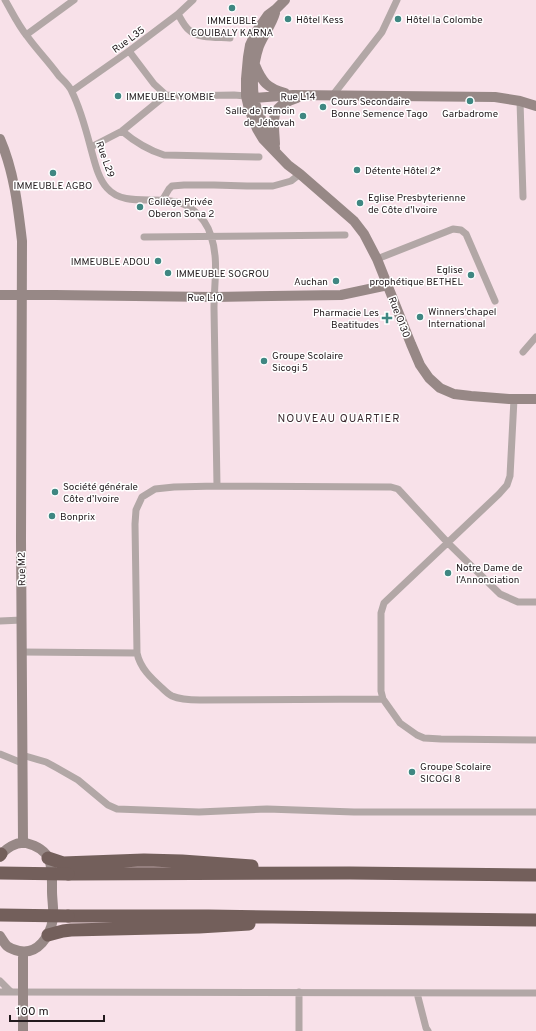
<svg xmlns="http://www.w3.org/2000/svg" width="536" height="1031" viewBox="0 0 536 1031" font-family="Overpass,sans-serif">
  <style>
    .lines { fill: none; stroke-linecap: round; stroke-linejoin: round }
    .street { stroke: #b2a7a6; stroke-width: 7 }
    .secondary { stroke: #978886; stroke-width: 10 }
    .highway { stroke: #735f5b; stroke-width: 13 }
    .highway-bridge { stroke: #735f5b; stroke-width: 13 }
    .poi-dot { fill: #3f8782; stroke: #fff; stroke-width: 1.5 }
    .labels { text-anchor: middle; stroke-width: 3; stroke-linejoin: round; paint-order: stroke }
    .poi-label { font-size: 10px; fill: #221a1d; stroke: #fff; text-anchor: start }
    .street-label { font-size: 10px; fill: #221a1d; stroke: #fff }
    .neighbourhood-label { font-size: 11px; letter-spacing: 1px; fill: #3e2d33; stroke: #fff }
  </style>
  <rect width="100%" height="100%" fill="#f8e1e9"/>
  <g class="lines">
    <path class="street" d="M5,0C12,12 18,25 27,36C37,50 49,62 59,76C64,81 70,86 72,92C81,110 86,130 91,149C95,163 98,178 107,188C127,211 167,190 192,209C201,216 208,225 211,236C219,259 214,284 214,308C215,367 216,427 217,486
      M178,14C181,19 184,26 189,30C198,39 218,37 230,38
      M26,35L74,0
      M129,51L154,84L166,95L180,96L234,95L246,96
      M72,91L129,51L178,14L193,0
      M333,95L382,32L397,0
      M520,101L523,197
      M122,131C135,142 148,150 164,155L259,157
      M91,147L122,131L166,95
      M163,199L169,189L172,186L184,185H214L247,186H273L291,181L300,174
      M144,237L345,235
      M377,259L453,229L461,230L466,234L495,301
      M523,352L536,337
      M514,399L510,476L507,485L499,494L384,603L381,613V691L383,699L400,723L417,735L424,738L441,739L536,740
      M0,621L22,620
      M22,652L137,653
      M383,699L200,700C191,700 181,700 172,696C168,694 165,691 162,688C151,678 140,668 137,653L135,524L136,510L142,497L155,489L174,487L217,486L391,487L398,489L448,543L500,594L518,602H536
      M0,754L22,763
      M22,755L46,762L57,768L78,780L108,805L117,809L199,812L267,809L354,812H536
      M0,981L11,992
      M0,992L536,993
      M299,992V1031
      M417,993L426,1028L428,1031"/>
    <path class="secondary" d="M285,0L276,9L268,15L256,32L250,45L248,57L246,79V96L249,109L257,129L263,139L288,165L300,174L354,221L364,234L377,259L411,344L420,365L429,378L440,388L454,394L471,396L509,399H536
      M275,13C272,24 264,34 259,46C253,64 250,90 257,109C262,122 269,135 275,148
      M255,65C262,82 267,88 285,93
      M246,96L254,98L293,95L495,97L520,101L536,106
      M0,139C14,171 18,207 22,241L21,540L23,843
      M275,144C274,119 268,107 297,98
      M0,295H55L214,297L341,295L388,285
      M0,857C4,849 17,841 26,843C54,850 52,867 52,891C52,900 54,910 53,919C50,936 38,955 19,951C14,950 11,949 7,946C4,943 2,939 0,936
      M23,1031V952"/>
    <path class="highway" d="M0,855L1,854
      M48,858L63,863L144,860L182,861L252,866
      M68,874L350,873L536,875
      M68,916H209L348,918L536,920
      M48,935L63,931L71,930L199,927L249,924"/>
    <path class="highway-bridge" d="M0,873L68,874
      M0,915L68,916"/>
  </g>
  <g class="poi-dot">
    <circle cx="232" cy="8" r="4"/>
    <circle cx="288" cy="19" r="4"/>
    <circle cx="398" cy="19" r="4"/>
    <circle cx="118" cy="96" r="4"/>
    <circle cx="470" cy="101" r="4"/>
    <circle cx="323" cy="107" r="4"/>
    <circle cx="303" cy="116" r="4"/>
    <circle cx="357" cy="170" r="4"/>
    <circle cx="53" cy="173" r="4"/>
    <circle cx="360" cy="203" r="4"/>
    <circle cx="140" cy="207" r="4"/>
    <circle cx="158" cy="261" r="4"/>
    <circle cx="168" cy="273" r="4"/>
    <circle cx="471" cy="275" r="4"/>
    <circle cx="336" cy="281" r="4"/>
    <circle cx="420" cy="317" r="4"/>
    <path d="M385 312h4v4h4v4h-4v4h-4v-4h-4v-4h4z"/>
    <circle cx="264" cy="361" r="4"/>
    <circle cx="55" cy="492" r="4"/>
    <circle cx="52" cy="516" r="4"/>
    <circle cx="448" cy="573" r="4"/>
    <circle cx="412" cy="772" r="4"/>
  </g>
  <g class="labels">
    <g class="poi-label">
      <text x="296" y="23">Hôtel Kess</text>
      <text x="406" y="23">Hôtel la Colombe</text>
      <text x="232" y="24" text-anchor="middle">IMMEUBLE<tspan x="232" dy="12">COUIBALY KARNA</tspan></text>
      <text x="126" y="100">IMMEUBLE YOMBIE</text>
      <text x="331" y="105">Cours Secondaire<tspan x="331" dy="12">Bonne Semence Tago</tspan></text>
      <text x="295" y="114" text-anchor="end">Salle de Témoin<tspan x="295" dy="12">de Jéhovah</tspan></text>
      <text x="470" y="117" text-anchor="middle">Garbadrome</text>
      <text x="365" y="174">Détente Hôtel 2*</text>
      <text x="53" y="189" text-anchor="middle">IMMEUBLE AGBO</text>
      <text x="368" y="201">Eglise Presbyterienne<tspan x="368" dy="12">de Côte d'Ivoire</tspan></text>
      <text x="148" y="205">Collège Privée<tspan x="148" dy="12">Oberon Sona 2</tspan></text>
      <text x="150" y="265" text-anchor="end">IMMEUBLE ADOU</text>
      <text x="463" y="273" text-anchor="end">Eglise<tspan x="463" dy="12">prophétique BETHEL</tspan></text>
      <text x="176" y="277">IMMEUBLE SOGROU</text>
      <text x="328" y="285" text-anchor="end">Auchan</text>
      <text x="428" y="315">Winners'chapel<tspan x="428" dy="12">International</tspan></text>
      <text x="379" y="316" text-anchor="end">Pharmacie Les<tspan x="379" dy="12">Beatitudes</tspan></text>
      <text x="272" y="359">Groupe Scolaire<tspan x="272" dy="12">Sicogi 5</tspan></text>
      <text x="63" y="490">Société générale<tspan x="63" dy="12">Côte d’Ivoire</tspan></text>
      <text x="60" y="520">Bonprix</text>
      <text x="456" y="571">Notre Dame de<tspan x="456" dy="12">l’Annonciation</tspan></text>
      <text x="420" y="770">Groupe Scolaire<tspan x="420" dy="12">SICOGI 8</tspan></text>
    </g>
    <g class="street-label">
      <text transform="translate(128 39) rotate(-36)" y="4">Rue L35</text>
      <text transform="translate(298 96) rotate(-1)" y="4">Rue L14</text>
      <text transform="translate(106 159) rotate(71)" y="4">Rue L29</text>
      <text x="205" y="301">Rue L10</text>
      <text transform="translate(400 317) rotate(69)" y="4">Rue O130</text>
      <text transform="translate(21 569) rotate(-91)" y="4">Rue M2</text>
    </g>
    <g class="neighbourhood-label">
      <text x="339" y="422">NOUVEAU QUARTIER</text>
    </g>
  </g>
  <path d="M10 1015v6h94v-6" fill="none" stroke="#221a1d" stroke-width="2"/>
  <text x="16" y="1015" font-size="12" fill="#221a1d" stroke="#ffffff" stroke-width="3" paint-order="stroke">100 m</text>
</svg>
